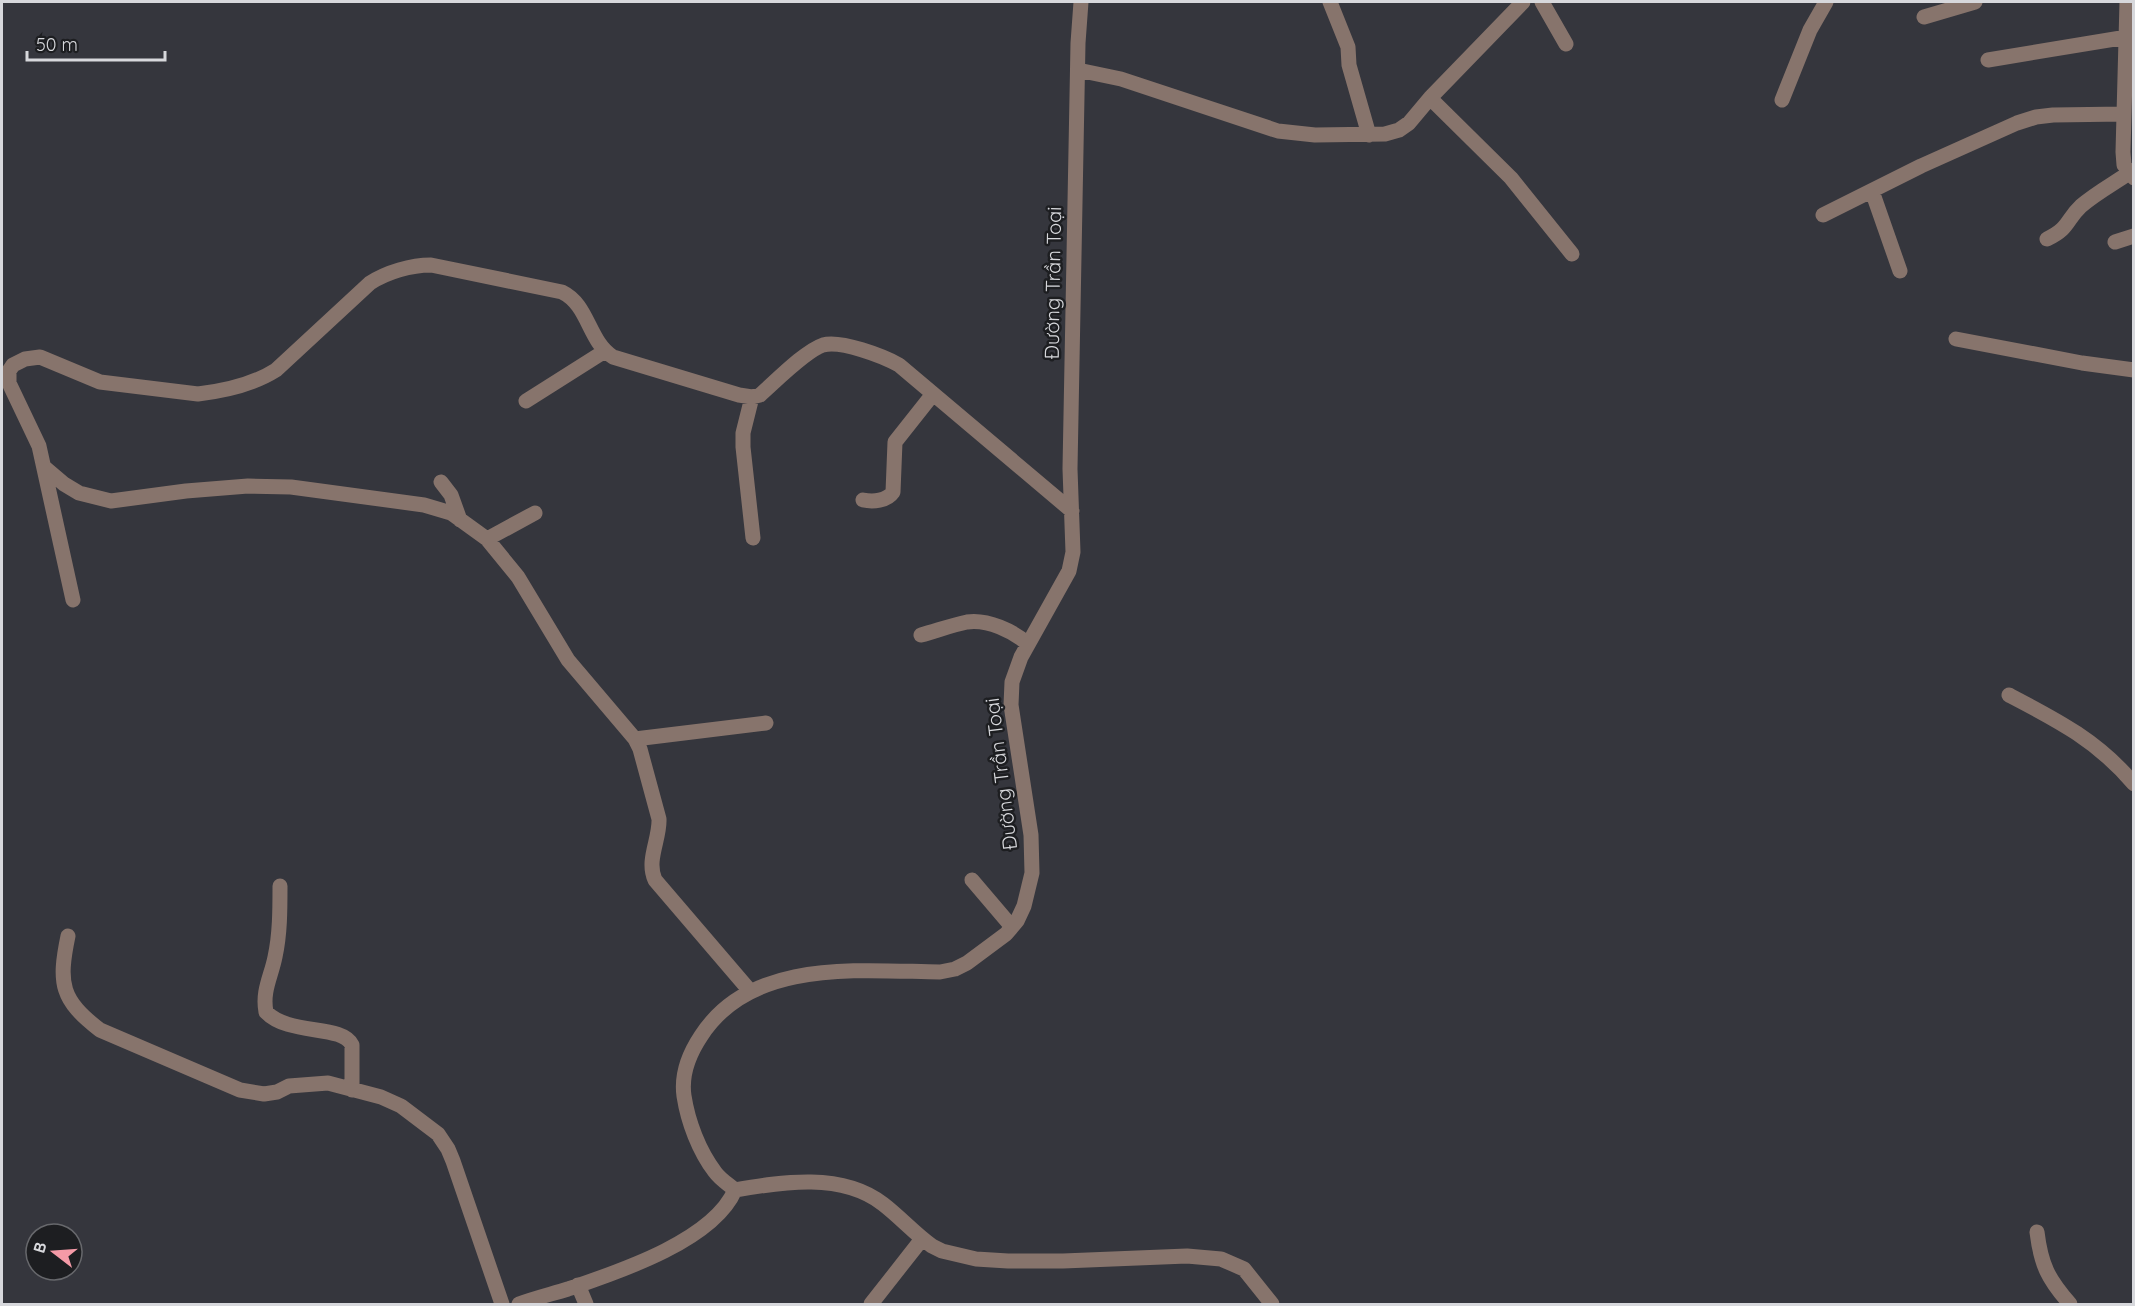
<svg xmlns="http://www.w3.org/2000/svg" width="2135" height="1306" viewBox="0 0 2135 1306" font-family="Quicksand,sans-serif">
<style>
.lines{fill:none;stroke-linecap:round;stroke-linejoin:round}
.minor{stroke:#87746c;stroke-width:15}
.labels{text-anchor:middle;stroke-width:5;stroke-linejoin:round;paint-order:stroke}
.street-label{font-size:20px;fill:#d7d8dc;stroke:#1d1e21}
</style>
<rect width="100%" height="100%" fill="#35363d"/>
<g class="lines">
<path class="minor" d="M1330,2L1348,47L1349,65L1369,135
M1542,2L1566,44
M2127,2L2123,152L2124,165L2134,178
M1924,17L1975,2
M1988,60L2127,37
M1078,70L1121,79L1278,131L1315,135L1385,134L1399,130L1409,123L1430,98L1523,2
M1430,98L1511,178L1572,254
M1782,100L1810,30L1826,2
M1872,191L1900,271
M1823,215L1921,166L2017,123L2036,117L2053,115L2124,114
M2047,239C2070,228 2066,220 2081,206C2096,193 2113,184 2129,173
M2115,242L2134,236
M1956,339L2082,363L2134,370
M752,397L743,433V447L753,538
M526,401L605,351
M44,467L64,484L79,493L111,501L186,491L248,486L291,487L424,505L451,513L487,539L518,577L568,660L635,739L640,749L659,819C660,839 646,860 655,880L750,991
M441,482L451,495L460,520
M863,500C873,502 887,501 893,492L895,442L933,394
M487,539L535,513
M73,600L39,446L9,383V371L13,365L25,359L40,357L100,382L198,394C224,391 254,384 276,370L370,283C387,272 411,265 431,265L562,292C589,305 588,341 613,357L739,395L752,397L760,395C775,382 805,351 823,345C841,340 883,356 899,365L1072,511
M921,635C936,631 952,625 967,622C988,619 1013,631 1028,644
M2009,695C2057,720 2098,741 2134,784
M635,739L766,723
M972,880L1012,927
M280,886C280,910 280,934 275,957C271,977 262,991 266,1012C289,1036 342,1024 352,1045V1090
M68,936C58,984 61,1000 100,1030L240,1090L264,1094L277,1092L289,1086L328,1083L381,1097L401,1106L438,1134L448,1149L453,1161L502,1304
M735,1190C782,1182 842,1172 883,1204C900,1217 915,1234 932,1246L942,1251L976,1259L1008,1261H1063L1187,1256L1221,1259L1244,1269L1272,1304
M2037,1232C2041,1265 2048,1279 2070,1304
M578,1285L586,1304
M519,1304C535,1298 552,1294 568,1289C618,1272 713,1241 735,1190C728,1184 720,1179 715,1172C699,1151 688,1122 684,1096C681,1075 689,1054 701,1036C751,958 860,971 940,972L955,969L967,963L1006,934L1017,921L1024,906L1032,873L1031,835L1011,705L1012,682L1021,657L1069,571L1073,552L1070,469L1078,43L1081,2
M871,1304L922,1239"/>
</g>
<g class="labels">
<g class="street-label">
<text transform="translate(1053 283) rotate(-89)" y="7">Đường Trần Toại</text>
<text transform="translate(1001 774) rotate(-97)" y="7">Đường Trần Toại</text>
</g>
</g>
<rect width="2135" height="1306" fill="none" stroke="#d7d8dc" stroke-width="6"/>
<g transform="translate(54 1252) rotate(287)"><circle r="28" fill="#1d1e21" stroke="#67686c" stroke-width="1.5"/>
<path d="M0-4.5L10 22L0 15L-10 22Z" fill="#f49aa7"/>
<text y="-9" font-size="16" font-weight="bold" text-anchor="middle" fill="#d7d8dc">B</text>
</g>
<path d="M27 51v9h138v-9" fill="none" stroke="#d7d8dc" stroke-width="3"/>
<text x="36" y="51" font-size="18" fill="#d7d8dc" stroke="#1d1e21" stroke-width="4.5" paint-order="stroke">50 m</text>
</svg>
